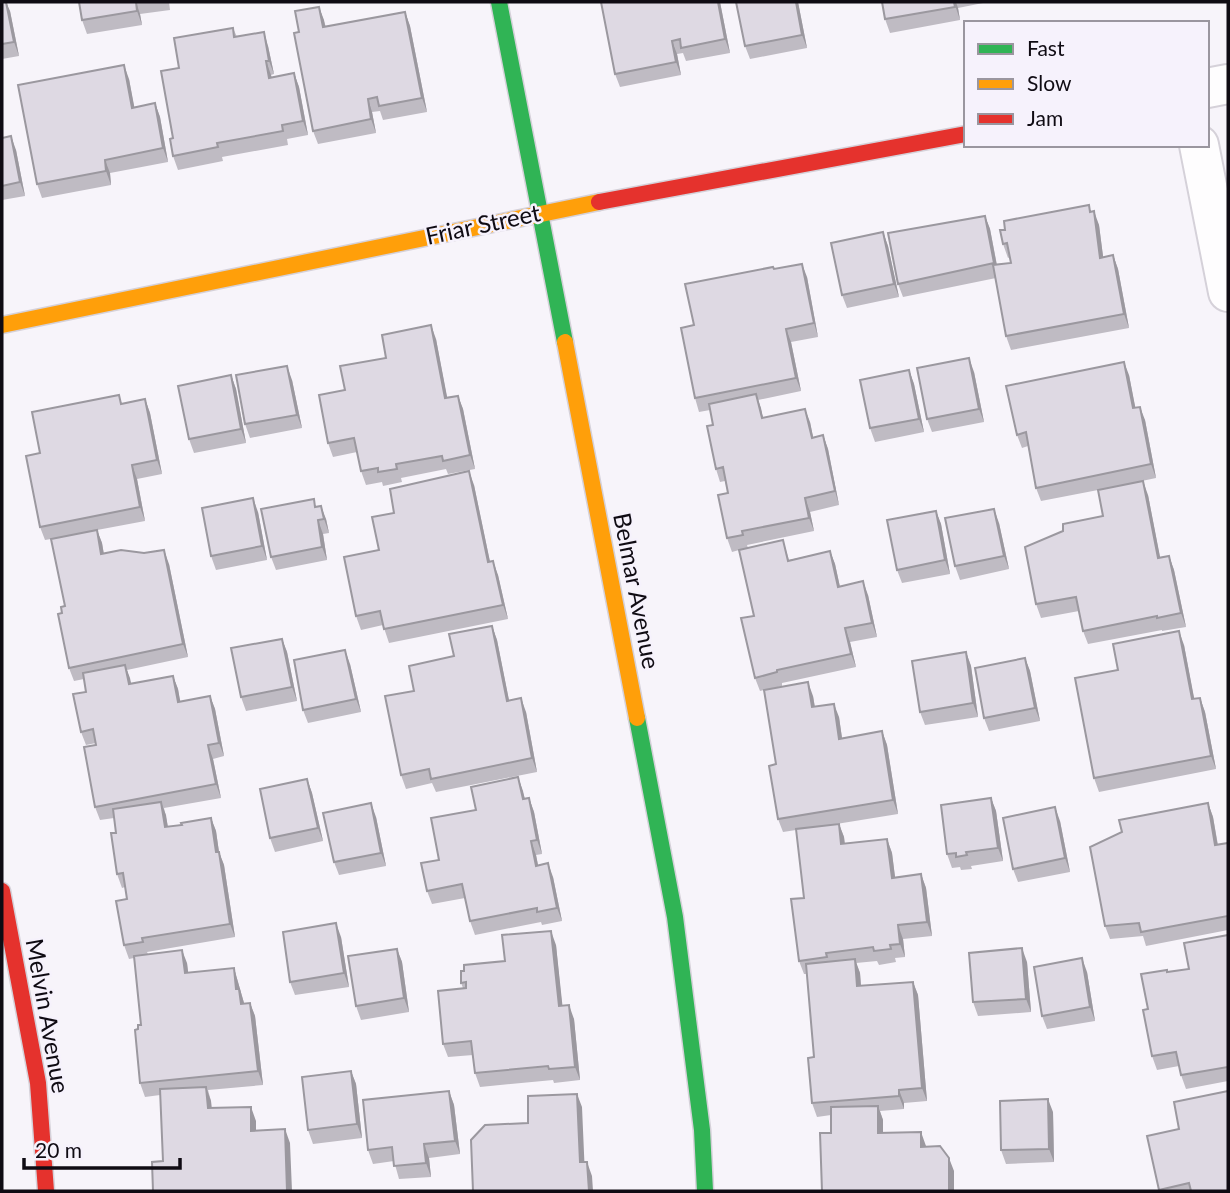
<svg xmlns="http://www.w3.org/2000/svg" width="1230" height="1193" viewBox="0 0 1230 1193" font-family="Lato,sans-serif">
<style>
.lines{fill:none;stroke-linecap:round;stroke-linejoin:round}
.street-casing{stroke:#d5d1d9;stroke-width:42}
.fast-casing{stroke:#d5d1d9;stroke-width:19}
.slow-casing{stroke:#d5d1d9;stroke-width:19}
.jam-casing{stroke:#d5d1d9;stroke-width:19}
.street{stroke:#fefdfe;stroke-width:38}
.fast{stroke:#30b455;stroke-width:16}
.slow{stroke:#ff9f0a;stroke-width:16}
.jam{stroke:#e5322d;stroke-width:16}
.wall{fill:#bfbbc3}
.shaded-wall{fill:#9b989f}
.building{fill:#ded9e3;stroke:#9b989f;stroke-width:2}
.labels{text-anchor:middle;stroke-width:5;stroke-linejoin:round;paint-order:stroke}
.street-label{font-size:24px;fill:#0f0b13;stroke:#f6f2fc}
</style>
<rect width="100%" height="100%" fill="#f7f4fa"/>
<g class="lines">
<g class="street-casing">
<path id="street" d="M1207,88L1228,84
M1199,145L1228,292"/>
</g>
<g class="fast-casing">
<path id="fast" d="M499,2L565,342
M637,718L675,917L702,1130L705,1191"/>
</g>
<g class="slow-casing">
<path id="slow" d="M2,325L599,202
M565,342L637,718"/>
</g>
<g class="jam-casing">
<path id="jam" d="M599,202L966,134
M2,891L38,1083L46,1191"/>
</g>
<use href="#street" class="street"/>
<use href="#fast" class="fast"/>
<use href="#slow" class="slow"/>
<use href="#jam" class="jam"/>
</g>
<path class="wall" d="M2,2L10,11L19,56L2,59Z
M79,2H169L170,10L140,14L142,25L87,34L82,20Z
M601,2H720L730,53L686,61L683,53L677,54L681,75L620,87L615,74Z
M798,2L807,48L750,59L745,46Z
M882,2H988L958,8L960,20L890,33L885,19Z
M319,7L326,27L405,12L410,26L427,112L383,120L380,111L372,112L376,133L318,144L313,131L299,32Z
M233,28L237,37L268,46L274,74L271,75L272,78L294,73L299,87L308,135L287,139L288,145L222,157L223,161L178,170L173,156V138L179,68Z
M129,79L134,107L155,103L160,117L168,162L110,173L111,185L42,198L37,184Z
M2,138L16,150L25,196L2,200Z
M1092,212L1099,225L1103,257L1113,255L1118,269L1129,328L1011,350L1006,336L996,278L903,297L898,284L985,216L990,229L997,265L1011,263L1010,257L1008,258L1003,244Z
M883,232L888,246L899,297L847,308L842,295Z
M774,269L807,277L818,337L791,342L801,391L758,400L763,418L810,422L813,437L823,435L828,449L839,505L810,512L814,531L747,545L748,548L783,540L789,560L830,551L835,564L840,587L868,595L877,637L850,642L856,667L782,683V686L769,689L813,696L815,707L839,717L842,738L882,731L887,745L898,814L824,826L839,824L844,837L845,844L887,839L892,853L895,878L921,874L926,888L932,936L903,939L905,957L895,958L896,962L879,965L877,961L856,963L860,973L861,986L913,982L918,995L927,1101L904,1103V1109L880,1111L883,1120V1133L926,1147L954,1171L831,1133V1115L817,1117L812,1103L814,1057L807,974H804L799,961L804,898L796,830L783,832L778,819L776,764L764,690L760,691L755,678L754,616L739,550L732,552L727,538L728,493L725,481L720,482L716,469L713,425L710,410L699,412L695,398L694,325Z
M436,339L447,398L458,396L463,409L475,469L448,474L446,469L401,478L402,482L383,486L382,482L366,485L361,471L357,452L333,457L328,443L345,390L386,358Z
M909,370L914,384L924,432L875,442L870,428Z
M974,372L984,422L932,432L927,419Z
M231,375L236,389L246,443L194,453L189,439Z
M1129,375L1135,407L1145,420L1156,478L1099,490L1148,495L1160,558L1169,556L1174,570L1186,627L1162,631V630L1088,644L1083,631L1079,611L1041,618L1036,604L1103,516L1098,490L1041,501L1036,488L1028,446L1022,448L1017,435Z
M292,380L302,428L250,438L245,424Z
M145,399L150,413L162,474L137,479L145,521L97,530L102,543L104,554L169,564L188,657L127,670L131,684L173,676L178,689L180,702L210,696L215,709L224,756L213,759L221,798L164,808L168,827L182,825L211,818L216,831L219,852L224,865L235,937L147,952L148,954L187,963L188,973L234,968L244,1003H250L255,1016L263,1085L208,1090L211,1101L212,1108L256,1121V1131L290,1143L163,1161L160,1095L145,1097L140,1083L138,1029L141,1025L134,958L129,959L124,945L127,899L125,887L122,888L117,874L116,833L114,818L100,820L95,807L96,745V743L86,745L81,732L86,692L84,679L74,681L69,668L62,613L65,606L51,539L45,540L40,527V453L122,404Z
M474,485L490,562L498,575L508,619L389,643L383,625L361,630L356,616L379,550L394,513Z
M317,506L326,519L329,533L323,534L327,560L276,570L271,557Z
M936,511L941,524L950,574L902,583L897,570Z
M258,512L267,560L216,570L211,556Z
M999,523L1009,569L960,580L955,566Z
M492,626L497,640L509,701L526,712L537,772L436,792L432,783L406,789L401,775L414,691Z
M282,639L287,652L297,701L246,711L241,697Z
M1184,645L1194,699L1200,698L1205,712L1216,769L1099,792L1094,778L1118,670Z
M966,652L971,666L978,717L925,725L920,712Z
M1025,658L1030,671L1040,721L989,731L984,718Z
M350,664L361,712L308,723L303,710Z
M518,777L525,799L529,798L534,812L542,854L536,855L538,865L553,877L562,921L542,925L541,922L475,935L470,921L465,898L432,904L427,891L439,860Z
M307,779L312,793L323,841L275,852L270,838Z
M991,798L996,811L1003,861L971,866L972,869L961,870L960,867L952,868L947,854Z
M1208,803L1213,817L1218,845L1228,843V930L1146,946L1143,936L1110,939L1105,926Z
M376,817L386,866L339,875L334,862Z
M1060,821L1070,872L1018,882L1013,869Z
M1228,935V1081L1186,1089L1181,1075L1179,1066L1157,1070L1152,1056L1148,1009L1189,969Z
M341,937L349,987L295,995L290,982Z
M556,945L562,1006L574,1019L580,1080L554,1083L553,1080L480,1087L475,1073L473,1055L448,1057L443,1044L463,988L461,983L505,961Z
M397,949L402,962L409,1012L361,1020L356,1006Z
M1027,962L1031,1012L978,1016L973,1002Z
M1087,972L1095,1021L1047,1029L1042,1016Z
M351,1071L356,1084L362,1138L313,1144L308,1130Z
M449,1091L454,1105L460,1154L429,1158L431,1177L399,1179L394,1161L373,1164L368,1150Z
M1053,1112L1054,1162L1006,1164L1001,1150Z
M1147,1136L1228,1191H1159Z"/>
<path class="shaded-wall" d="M6,2L10,11L19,56L14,42Z
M136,2L140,14L142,25L137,11Z
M718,2H720L730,53L725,39Z
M796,2H798L807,48L802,35Z
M954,2H956L958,8L960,20Z
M319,7L324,20L328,41L323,27Z
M405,12L410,26L427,112L422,98Z
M264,32L268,46L274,74L269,61Z
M672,41L677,54L681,75L676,62Z
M266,61L271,75L274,92L269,78Z
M124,65L129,79L137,121L132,108Z
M294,73L299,87L308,135L303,121Z
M368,99L372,112L376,133L371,119Z
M155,103L160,117L168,162L163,148Z
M11,136L16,150L25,196L20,182Z
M105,160L110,173L111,185L106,171Z
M1094,211L1099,225L1105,271L1100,258Z
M985,216L990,229L999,277L994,263Z
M883,232L888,246L899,297L894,284Z
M1113,255L1118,269L1129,328L1124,314Z
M802,264L807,277L818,337L814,323Z
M431,325L436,339L450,412L445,398Z
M786,329L791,342L801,391L796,378Z
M969,358L974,372L984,422L979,409Z
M1124,362L1129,375L1138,421L1133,408Z
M287,366L292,380L302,428L297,415Z
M909,370L914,384L924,432L919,419Z
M231,375L236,389L246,443L241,429Z
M756,394L761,408L766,432L762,418Z
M458,396L463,409L475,469L470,455Z
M145,399L150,413L162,474L157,460Z
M1140,407L1145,420L1156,478L1151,464Z
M805,409L810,422L816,451L812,438Z
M823,435L828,449L839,505L835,491Z
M132,465L137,479L145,521L140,507Z
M469,471L474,485L493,576L488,562Z
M1143,481L1148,495L1163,572L1158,558Z
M253,498L258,512L267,560L262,546Z
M805,498L810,512L814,531L809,518Z
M321,506L326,519L329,533L324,519Z
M994,509L999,523L1009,569L1004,556Z
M936,511L941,524L950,574L945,560Z
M318,520L323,534L327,560L322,547Z
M97,530L102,543L106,568L101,554Z
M164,550L169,564L188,657L183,644Z
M830,551L835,564L843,601L838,587Z
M1169,556L1174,570L1186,627L1181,613Z
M493,561L498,575L508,619L503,605Z
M863,581L868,595L877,637L872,623Z
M492,626L497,640L512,715L507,701Z
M845,628L850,642L856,667L851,654Z
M1179,631L1184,645L1197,713L1192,699Z
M282,639L287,652L297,701L292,687Z
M345,650L350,664L361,712L356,699Z
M966,652L971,666L978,717L973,703Z
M1025,658L1030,671L1040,721L1035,708Z
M125,665L130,678L134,698L129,684Z
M173,676L178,689L183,716L178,702Z
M808,682L813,696L817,721L812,707Z
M210,696L215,709L224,756L219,743Z
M521,698L526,712L537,772L532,758Z
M1200,698L1205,712L1216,769L1211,756Z
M834,704L839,717L844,752L839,739Z
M882,731L887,745L898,814L893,800Z
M208,745L213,759L221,798L216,784Z
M518,777L523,791L528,813L523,799Z
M307,779L312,793L323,841L318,828Z
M529,798L534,812L542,854L537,840Z
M991,798L996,811L1003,861L998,848Z
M161,802L166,815L170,841L165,827Z
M371,803L376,817L386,866L381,853Z
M1208,803L1213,817L1220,859L1215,845Z
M1055,807L1060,821L1070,872L1065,858Z
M211,818L216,831L221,866L216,852Z
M839,824L844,837L846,858L841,844Z
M887,839L892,853L897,892L892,878Z
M531,841L536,855L541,880L536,866Z
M219,852L224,865L235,937L230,924Z
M548,863L553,877L562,921L557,908Z
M921,874L926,888L932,936L927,922Z
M336,923L341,937L349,987L344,973Z
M898,925L903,939L905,957L900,944Z
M551,931L556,945L564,1020L559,1006Z
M1022,948L1027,962L1031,1012L1026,999Z
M397,949L402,962L409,1012L404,998Z
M182,950L187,963L190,987L185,973Z
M1082,958L1087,972L1095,1021L1090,1007Z
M855,959L860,973L862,1000L857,986Z
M234,968L244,1003L246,1017L236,989Z
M913,982L918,995L927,1101L922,1088Z
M250,1003L255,1016L263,1085L258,1071Z
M569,1005L574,1019L580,1080L575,1067Z
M351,1071L356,1084L362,1138L357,1124Z
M206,1087L211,1101L212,1122L208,1108Z
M899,1090L904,1103V1109L899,1096Z
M449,1091L454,1105L460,1154L455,1141Z
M577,1094L582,1107L585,1176L580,1162Z
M1048,1099L1053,1112L1054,1162L1049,1149Z
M878,1106L883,1120V1147L878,1133Z
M251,1107L256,1121V1144L251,1131Z
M285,1129L290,1143L292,1191H287Z
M921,1132L926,1146V1161L921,1147Z
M424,1144L429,1158L431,1177L426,1163Z
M949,1158L954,1171V1191H949Z
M587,1162L592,1176L593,1191H589Z"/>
<path class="building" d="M2,2H6L14,42L2,44Z
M79,2H136L137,11L82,20Z
M601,2H718L725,39L681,48L680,39L672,41L676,62L615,74Z
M736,2H796L802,35L745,46Z
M882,2H954L955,7L885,19Z
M319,7L323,27L405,12L422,98L379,106L377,97L368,99L371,119L313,131L294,33L299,32L295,11Z
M233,28L234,37L264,32L269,61H266L269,78L294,73L303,121L282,125L283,131L217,143L218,147L173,156L170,139L173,138L161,71L179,68L174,38Z
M124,65L132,108L155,103L163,148L105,160L106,171L37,184L18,85Z
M11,136L20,182L2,186V138Z
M1089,205L1090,212L1094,211L1100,258L1113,255L1124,314L1006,336L993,265L1011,263L1007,243L1003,244L1000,230H1005L1004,221Z
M985,216L994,263L898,284L888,233Z
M883,232L894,284L842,295L831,243Z
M802,264L814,323L786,329L796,378L695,398L681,328L694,325L685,284L773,267L774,269Z
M431,325L445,398L458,396L470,455L443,461L442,456L396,464L397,469L378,472V468L361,471L354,438L328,443L319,395L345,390L340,366L386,358L382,335Z
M969,358L979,409L927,419L917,368Z
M1124,362L1133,408L1140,407L1151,464L1036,488L1026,432L1017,435L1006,386Z
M287,366L297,415L245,424L236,375Z
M909,370L919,419L870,428L860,380Z
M231,375L241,429L189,439L178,386Z
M756,394L762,418L805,409L812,438L823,435L835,491L805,498L809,518L742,531L743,535L727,538L718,495L728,493L723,467L716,469L707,426L713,425L709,404Z
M119,395L121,404L145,399L157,460L132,465L140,507L40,527L26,456L40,453L32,412Z
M469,471L488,562L493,561L503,605L384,629L380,611L356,616L344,557L379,550L372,517L394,513L390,489Z
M1143,481L1158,558L1169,556L1181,613L1157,618V616L1083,631L1076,597L1036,604L1025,547L1063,531V524L1103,516L1098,490Z
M253,498L262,546L211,556L202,508Z
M314,499L315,507L321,506L324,519L318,520L322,547L271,557L261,509Z
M994,509L1004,556L955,566L945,518Z
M936,511L945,560L897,570L887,520Z
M97,530L101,554L121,550L144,553L164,550L183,644L69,668L58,614L62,613L61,607L65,606L51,539Z
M783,540L788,561L830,551L838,587L863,581L872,623L845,628L851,654L777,670V672L755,678L741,618L754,616L739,550Z
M492,626L507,701L521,698L532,758L431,779L429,769L401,775L385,696L414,691L409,666L454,656L449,634Z
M1179,631L1192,699L1200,698L1211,756L1094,778L1075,678L1118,670L1113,644Z
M282,639L292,687L241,697L231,648Z
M345,650L356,699L303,710L294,660Z
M966,652L973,703L920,712L912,661Z
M1025,658L1035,708L984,718L975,668Z
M125,665L129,684L173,676L178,702L210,696L219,743L208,745L216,784L95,807L84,747L96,745L93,729L81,732L73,694L86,692L83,673Z
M808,682L812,707L834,704L839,739L882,731L893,800L778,819L769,766L776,764L764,690Z
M518,777L523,799L529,798L537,840L531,841L536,866L548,863L557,908L537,912V908L470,921L462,884L427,891L421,863L439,860L431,818L476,810L471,787Z
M307,779L318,828L270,838L260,789Z
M991,798L998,848L966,852L967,855L956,857V853L947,854L941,805Z
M161,802L165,827L182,825L181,823L211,818L216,852H219L230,924L142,938L143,942L124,945L116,901L127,899L123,873L117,874L111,833H116L113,809Z
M371,803L381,853L334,862L323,813Z
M1208,803L1215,845L1228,843V916L1141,932L1139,923L1105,926L1090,847L1122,832L1119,820Z
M1055,807L1065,858L1013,869L1003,818Z
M839,824L841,844L887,839L892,878L921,874L927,922L898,925L900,944L890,945L891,949L874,951L873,947L826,953L827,957L799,961L791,899L804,898L796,829Z
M336,923L344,973L290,982L283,932Z
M551,931L559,1006L569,1005L575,1067L549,1069L548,1066L475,1073L471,1041L443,1044L438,991L466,988V982L461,983V971H464V965L505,961L502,935Z
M1228,935V1067L1181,1075L1176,1052L1152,1056L1143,1010L1148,1009L1141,974L1167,970V972L1189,969L1184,943Z
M1022,948L1026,999L973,1002L969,953Z
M397,949L404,998L356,1006L348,956Z
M182,950L185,973L234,968L236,989H239L241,1004L250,1003L258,1071L140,1083L135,1030L138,1029V1025H141L134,956Z
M1082,958L1090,1007L1042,1016L1034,967Z
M855,959L857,986L913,982L922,1088L899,1090V1096L812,1103L808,1058L814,1057L806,964Z
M351,1071L357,1124L308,1130L302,1077Z
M206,1087L208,1108L251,1107V1131L285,1129L287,1191H153L152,1162L163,1161L160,1089Z
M449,1091L455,1141L424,1144L426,1163L394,1166L392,1147L368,1150L363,1100Z
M1228,1091V1191H1191L1189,1183L1159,1190L1147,1136L1179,1129L1174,1102Z
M577,1094L580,1162H587L589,1191H473L471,1140L485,1125L528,1123V1096Z
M1048,1099L1049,1149L1001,1150L1000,1101Z
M878,1106V1133L921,1132V1147L940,1146L949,1158V1191H822L820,1133H831V1107Z"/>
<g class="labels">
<g class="street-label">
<text transform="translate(483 225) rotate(-12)" y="8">Friar Street</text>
<text transform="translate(636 591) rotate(79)" y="8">Belmar Avenue</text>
<text transform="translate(47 1016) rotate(80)" y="8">Melvin Avenue</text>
</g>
</g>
<rect width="1230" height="1193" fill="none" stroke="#0f0b13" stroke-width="7"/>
<rect x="964" y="21" width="245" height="126" fill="#f6f2fc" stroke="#9a969f" stroke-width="2"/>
<rect x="978" y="44" width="35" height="10" fill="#30b455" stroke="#9a969f" stroke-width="2"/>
<text x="1027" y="56" font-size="21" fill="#0f0b13">Fast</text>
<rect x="978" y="79" width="35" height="10" fill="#ff9f0a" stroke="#9a969f" stroke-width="2"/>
<text x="1027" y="91" font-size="21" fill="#0f0b13">Slow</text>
<rect x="978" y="114" width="35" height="10" fill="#e5322d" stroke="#9a969f" stroke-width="2"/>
<text x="1027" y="126" font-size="21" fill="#0f0b13">Jam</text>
<path d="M24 1158v10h156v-10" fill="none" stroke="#0f0b13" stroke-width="3.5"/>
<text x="35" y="1158" font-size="21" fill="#0f0b13" stroke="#f6f2fc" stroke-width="5" paint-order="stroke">20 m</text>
</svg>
